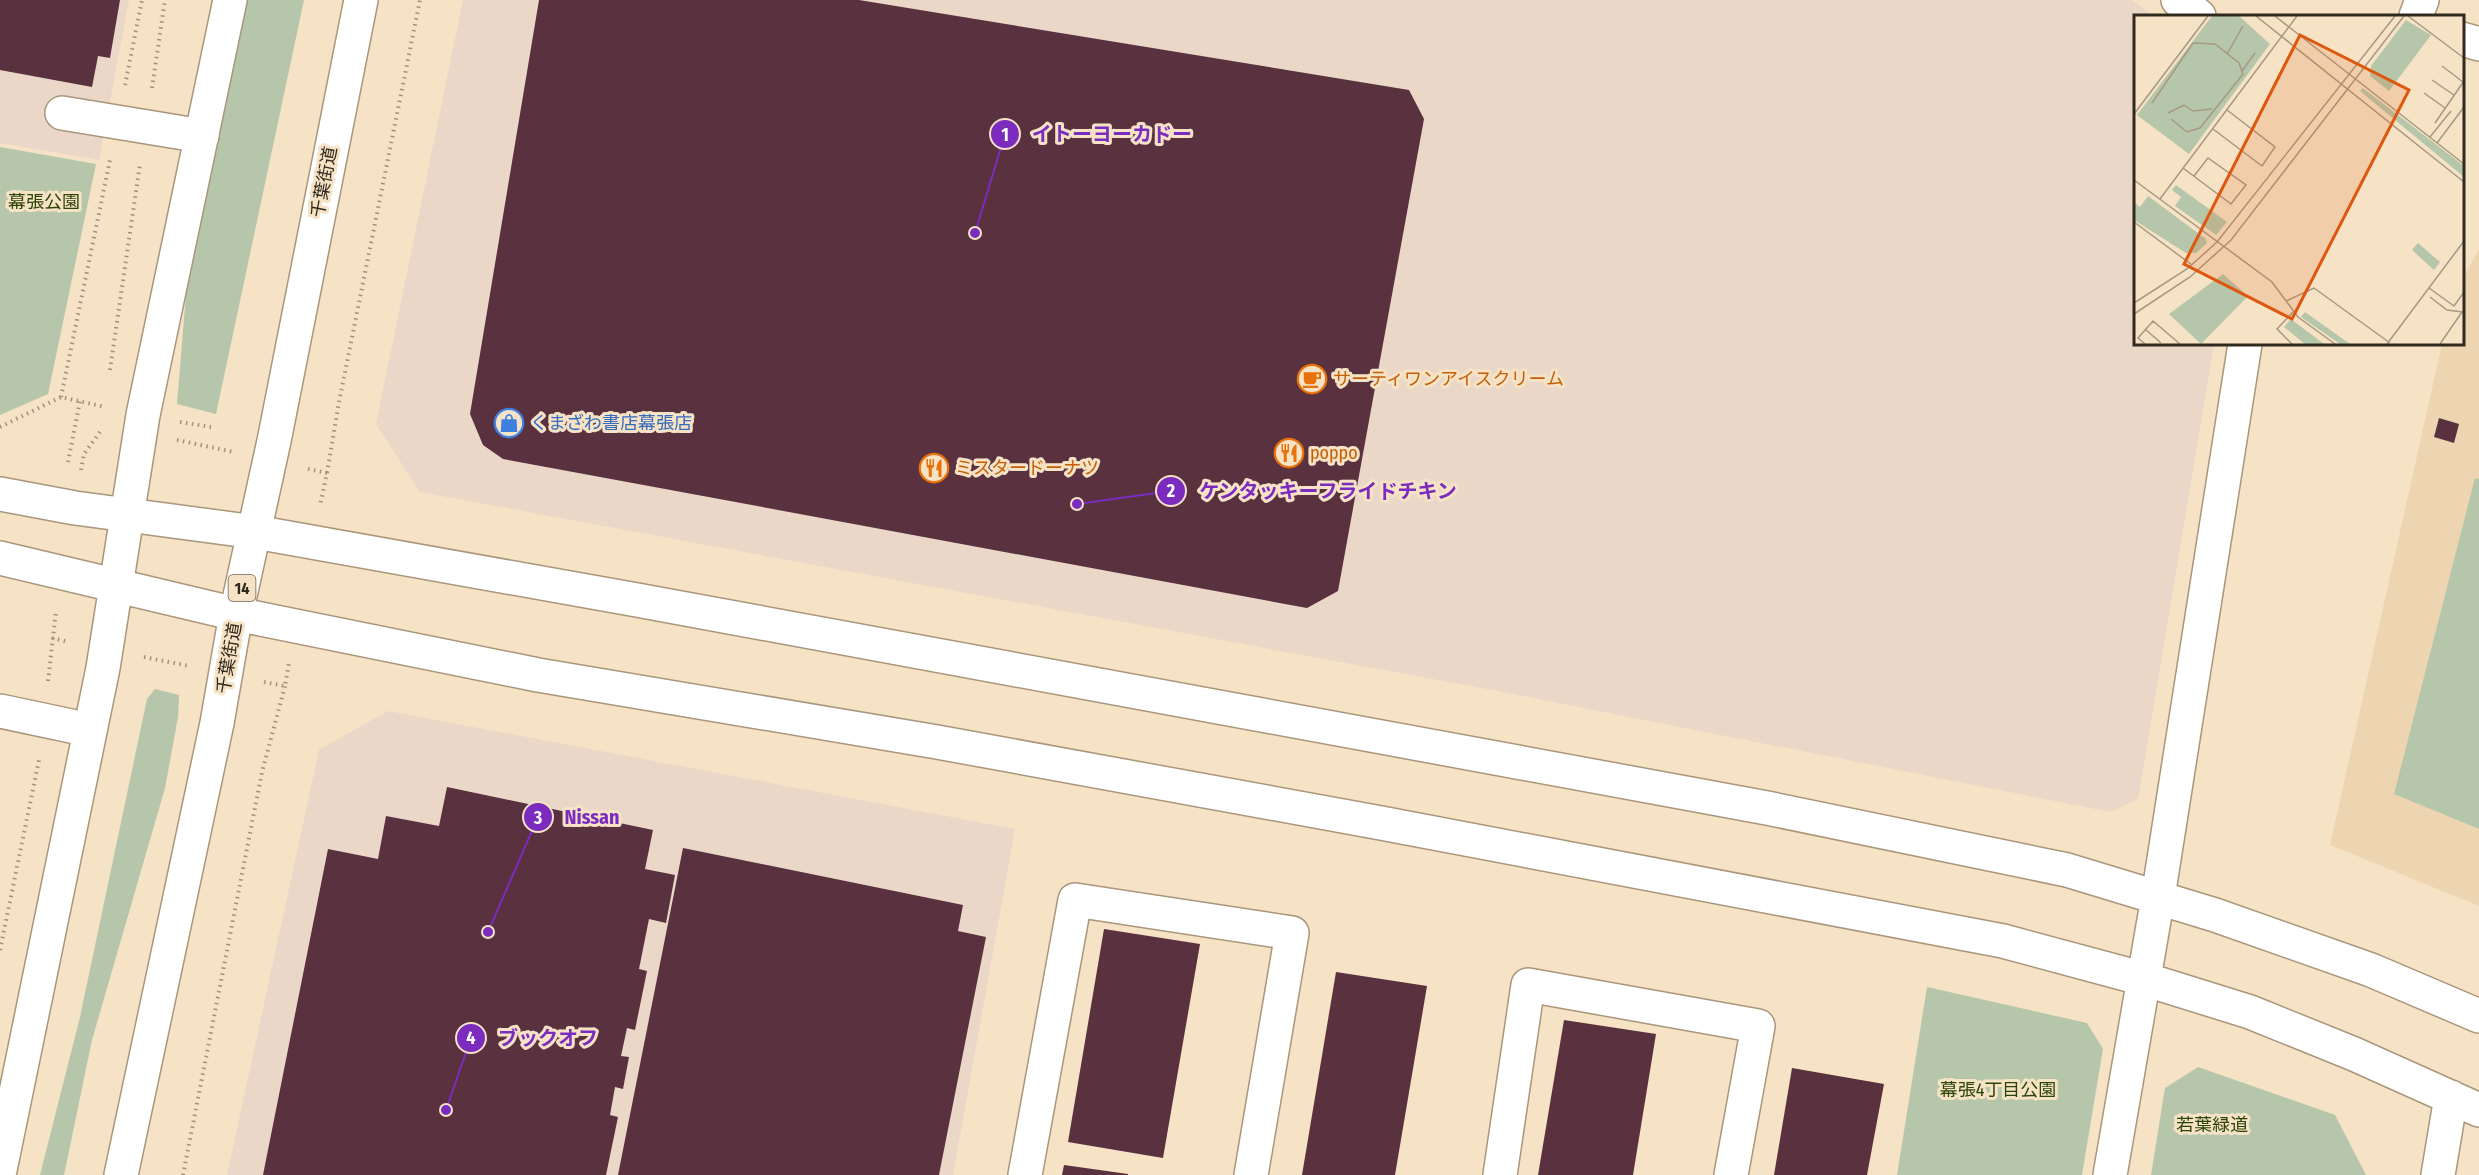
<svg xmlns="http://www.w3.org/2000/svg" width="2479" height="1175" viewBox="0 0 2479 1175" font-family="'Fira Sans Condensed','Noto Sans JP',sans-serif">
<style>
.commercial{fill:#ead7c7}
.built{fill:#eed5b2}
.green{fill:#b6c6aa}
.building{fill:#59313f}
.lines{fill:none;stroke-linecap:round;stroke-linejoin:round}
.minor-casing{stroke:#a9967b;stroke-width:36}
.highway-casing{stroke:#a9967b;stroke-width:36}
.path{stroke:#a0927d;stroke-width:4;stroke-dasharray:1.5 4.5;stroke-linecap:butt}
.minor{stroke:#fff;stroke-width:33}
.highway{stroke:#fff;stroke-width:33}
.labels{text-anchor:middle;stroke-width:6;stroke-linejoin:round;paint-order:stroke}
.shield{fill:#f6e2c5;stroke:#6b6050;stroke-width:1.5}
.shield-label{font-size:16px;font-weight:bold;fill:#30291e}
.street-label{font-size:18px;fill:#30291e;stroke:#f6e2c5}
.park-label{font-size:18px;fill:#2b4509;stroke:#f6e2c5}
.food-label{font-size:18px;fill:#c56008;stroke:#f6e2c5;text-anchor:start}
.shop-label{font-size:18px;fill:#366cbe;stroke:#f6e2c5;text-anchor:start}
.inset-road{fill:none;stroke:#a79882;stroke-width:1.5}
.view{fill:#df570d;fill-opacity:0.15;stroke:#df570d;stroke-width:3}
.inset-edge{fill:none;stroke:#30291e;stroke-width:3}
.leader{fill:none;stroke:#7b2cbf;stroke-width:2}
.callout-dot{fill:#7b2cbf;stroke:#f6e2c5;stroke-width:2}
.mark-label{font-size:18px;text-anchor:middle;font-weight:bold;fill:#fff}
.callout-label{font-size:20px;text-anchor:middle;font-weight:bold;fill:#7b2cbf;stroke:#f6e2c5;stroke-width:6;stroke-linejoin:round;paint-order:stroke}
</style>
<rect width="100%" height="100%" fill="#f6e2c5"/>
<path class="commercial" d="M0,0H129L99,160L0,143Z
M463,0H2132L2154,16H2136V344H2214L2138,799L2111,812L1498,691L420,492L376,424Z
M388,711L1015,829L953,1175H227L319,750Z"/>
<path class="built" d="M2479,249V906L2330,845L2442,344H2462L2463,278Z"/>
<path class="green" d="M229,0H304L216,414L177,404L187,282Z
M0,147L96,164L48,394L0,415Z
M2475,478L2479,479V829L2394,794Z
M155,689L179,695L178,717L165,788L92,1040L64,1175H40L80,1017L147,699Z
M1927,987L2087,1023L2103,1049L2082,1175H1897Z
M2198,1067L2335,1115L2366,1175H2151L2165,1088Z"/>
<path class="building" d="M0,0H120L110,58L98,56L92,87L0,70Z
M539,0H859L1409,90L1424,119L1338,591L1307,608L503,459L483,445L470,414Z
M2439,418L2459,424L2454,443L2434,437Z
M447,787L653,830L645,869L675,875L666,923L649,919L639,969L647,971L635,1030L627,1028L621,1056L629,1057L623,1089L615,1087L610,1115L618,1117L606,1175H263L328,849L378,859L386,816L439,826Z
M683,848L963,905L958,931L986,937L939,1175H618Z
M1104,929L1200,944L1163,1158L1068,1142Z
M1336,972L1427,986L1395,1175H1302Z
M1564,1020L1656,1034L1633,1175H1538Z
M1792,1068L1884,1084L1867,1175H1774Z
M1064,1165L1128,1174V1175H1062Z"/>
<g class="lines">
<g class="minor-casing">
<path id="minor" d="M2178,0L2199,16
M2416,16L2422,0
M2462,39L2479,44
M62,113L202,136
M0,494L75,508L255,532L637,600L1767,808L2067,870L2215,915L2371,970L2479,1016
M0,558L236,614L538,675L937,742L1381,823L2003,941L2144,979L2250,1012L2354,1054L2479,1110
M0,711L90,730
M1025,1175L1075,900L1292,933L1251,1175
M1500,1175L1528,985L1758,1026L1731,1175
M2110,1175L2158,897L2245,344
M2438,1175L2451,1097"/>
</g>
<g class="highway-casing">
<path id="highway" d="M0,1170L103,668L143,415L230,0
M121,1175L217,723L236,614L274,441L361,0"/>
</g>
<path class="path" d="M125,85L142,0
M152,88L165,0
M110,370L140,164
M61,397L110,160
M180,422L211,427
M0,427L61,397L105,407
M177,440L234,452
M68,462L80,401
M308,469L327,473L320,506
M81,470L84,454L100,432
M327,473L339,402L420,0
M52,638L69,642
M144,657L189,666
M48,681L56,611
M264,682L285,686L289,663
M0,950L39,760
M183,1175L262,772L285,686"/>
<use href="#minor" class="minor"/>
<use href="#highway" class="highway"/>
</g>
<defs>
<g id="cafe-ring" transform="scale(1.5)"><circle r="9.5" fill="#f6e2c5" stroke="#e8710a" stroke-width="1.5"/><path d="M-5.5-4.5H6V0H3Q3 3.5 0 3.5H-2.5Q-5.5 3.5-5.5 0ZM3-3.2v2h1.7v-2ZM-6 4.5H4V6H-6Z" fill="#e8710a"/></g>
<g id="shop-ring" transform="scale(1.5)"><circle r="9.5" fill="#f6e2c5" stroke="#3f7fe0" stroke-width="1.5"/><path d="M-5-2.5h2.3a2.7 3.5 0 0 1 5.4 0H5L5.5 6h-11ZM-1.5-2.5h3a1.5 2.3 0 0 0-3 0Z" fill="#3f7fe0"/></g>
<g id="restaurant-ring" transform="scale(1.5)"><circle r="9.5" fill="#f6e2c5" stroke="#e8710a" stroke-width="1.5"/><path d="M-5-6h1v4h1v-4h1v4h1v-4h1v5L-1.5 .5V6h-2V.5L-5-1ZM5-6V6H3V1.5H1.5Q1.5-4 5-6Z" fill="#e8710a"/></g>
</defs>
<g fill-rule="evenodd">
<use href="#cafe-ring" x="1312" y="379"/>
<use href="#shop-ring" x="509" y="423"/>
<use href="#restaurant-ring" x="1289" y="453"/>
<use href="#restaurant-ring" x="934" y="468"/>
</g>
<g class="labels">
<rect class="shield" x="228.5" y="575" width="27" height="26" rx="4.5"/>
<g class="shield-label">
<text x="242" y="594">14</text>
</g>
<g class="street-label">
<text transform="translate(324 182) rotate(-79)" y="6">千葉街道</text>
<text transform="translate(229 658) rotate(-80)" y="6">千葉街道</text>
</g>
<g class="park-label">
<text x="44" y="208">幕張公園</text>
<text x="1998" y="1096">幕張4丁目公園</text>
<text x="2212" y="1131">若葉緑道</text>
</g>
<g class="food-label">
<text x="1333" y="385">サーティワンアイスクリーム</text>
<text x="1310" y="459">poppo</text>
<text x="955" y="474">ミスタードーナツ</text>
</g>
<g class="shop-label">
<text x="530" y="429">くまざわ書店幕張店</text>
</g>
</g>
<g transform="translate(2134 15)">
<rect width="330" height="330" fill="#f6e2c5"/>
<path d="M78,1H105L136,29L55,139L3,100ZM272,5L297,20L255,76L236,61L237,51ZM229,73L330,151V162L226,76ZM42,170L93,207L82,220L41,191L47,182L38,175ZM14,181L72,224L73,228L62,238H52L0,205V187L6,192ZM284,228L306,247L300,255L278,235ZM89,259L114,281L67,329L35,299ZM171,297L216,329H206L167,302ZM157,304L158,305L190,329H171L150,312Z" fill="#b6c6aa"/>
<path class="inset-road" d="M122,1L330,167M141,1L330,149M274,1L330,43M93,39L109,11M308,51L329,67M108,56L121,38M298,65L320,80M290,78L311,93M18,88L59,28L81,29L105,48L109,59L66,113L53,117L37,104M34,98L50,90L59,96L78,94M0,99L74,1M301,108L330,66M79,114L128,151L141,132L93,95M296,122L317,96M303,128L330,92M49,153L97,189L112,170L74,143L60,161M0,165L138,267L164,302L201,329M26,184L163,1M0,207L58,250M295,273L320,291L330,277M296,282L313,295L329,297M152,286L180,273L256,328M0,288L53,254L83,227L261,1M0,299L56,262L97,225L270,1M11,314L27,328M11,329L4,323L19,306L46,329M158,329L143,314L159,297M253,329L330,226M306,329L328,297"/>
<path class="view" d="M166,20L275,75L158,304L50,249Z"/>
<rect width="330" height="330" class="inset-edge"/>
</g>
<path class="leader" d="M975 233L1005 134M1077 504L1171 491M488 932L538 817M446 1110L471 1038"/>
<g class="callout-dot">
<circle cx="975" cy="233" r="6"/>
<circle cx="1077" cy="504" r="6"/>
<circle cx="488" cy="932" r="6"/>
<circle cx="446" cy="1110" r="6"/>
<circle cx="1005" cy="134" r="15"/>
<circle cx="1171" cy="491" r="15"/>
<circle cx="538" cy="817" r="15"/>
<circle cx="471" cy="1038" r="15"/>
</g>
<g class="mark-label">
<text x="1005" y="141">1</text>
<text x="1171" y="497">2</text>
<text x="538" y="824">3</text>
<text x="471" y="1044">4</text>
</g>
<g class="callout-label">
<text x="1112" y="141">イトーヨーカドー</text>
<text x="1328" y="498">ケンタッキーフライドチキン</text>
<text x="592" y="824">Nissan</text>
<text x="548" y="1045">ブックオフ</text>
</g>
</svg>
